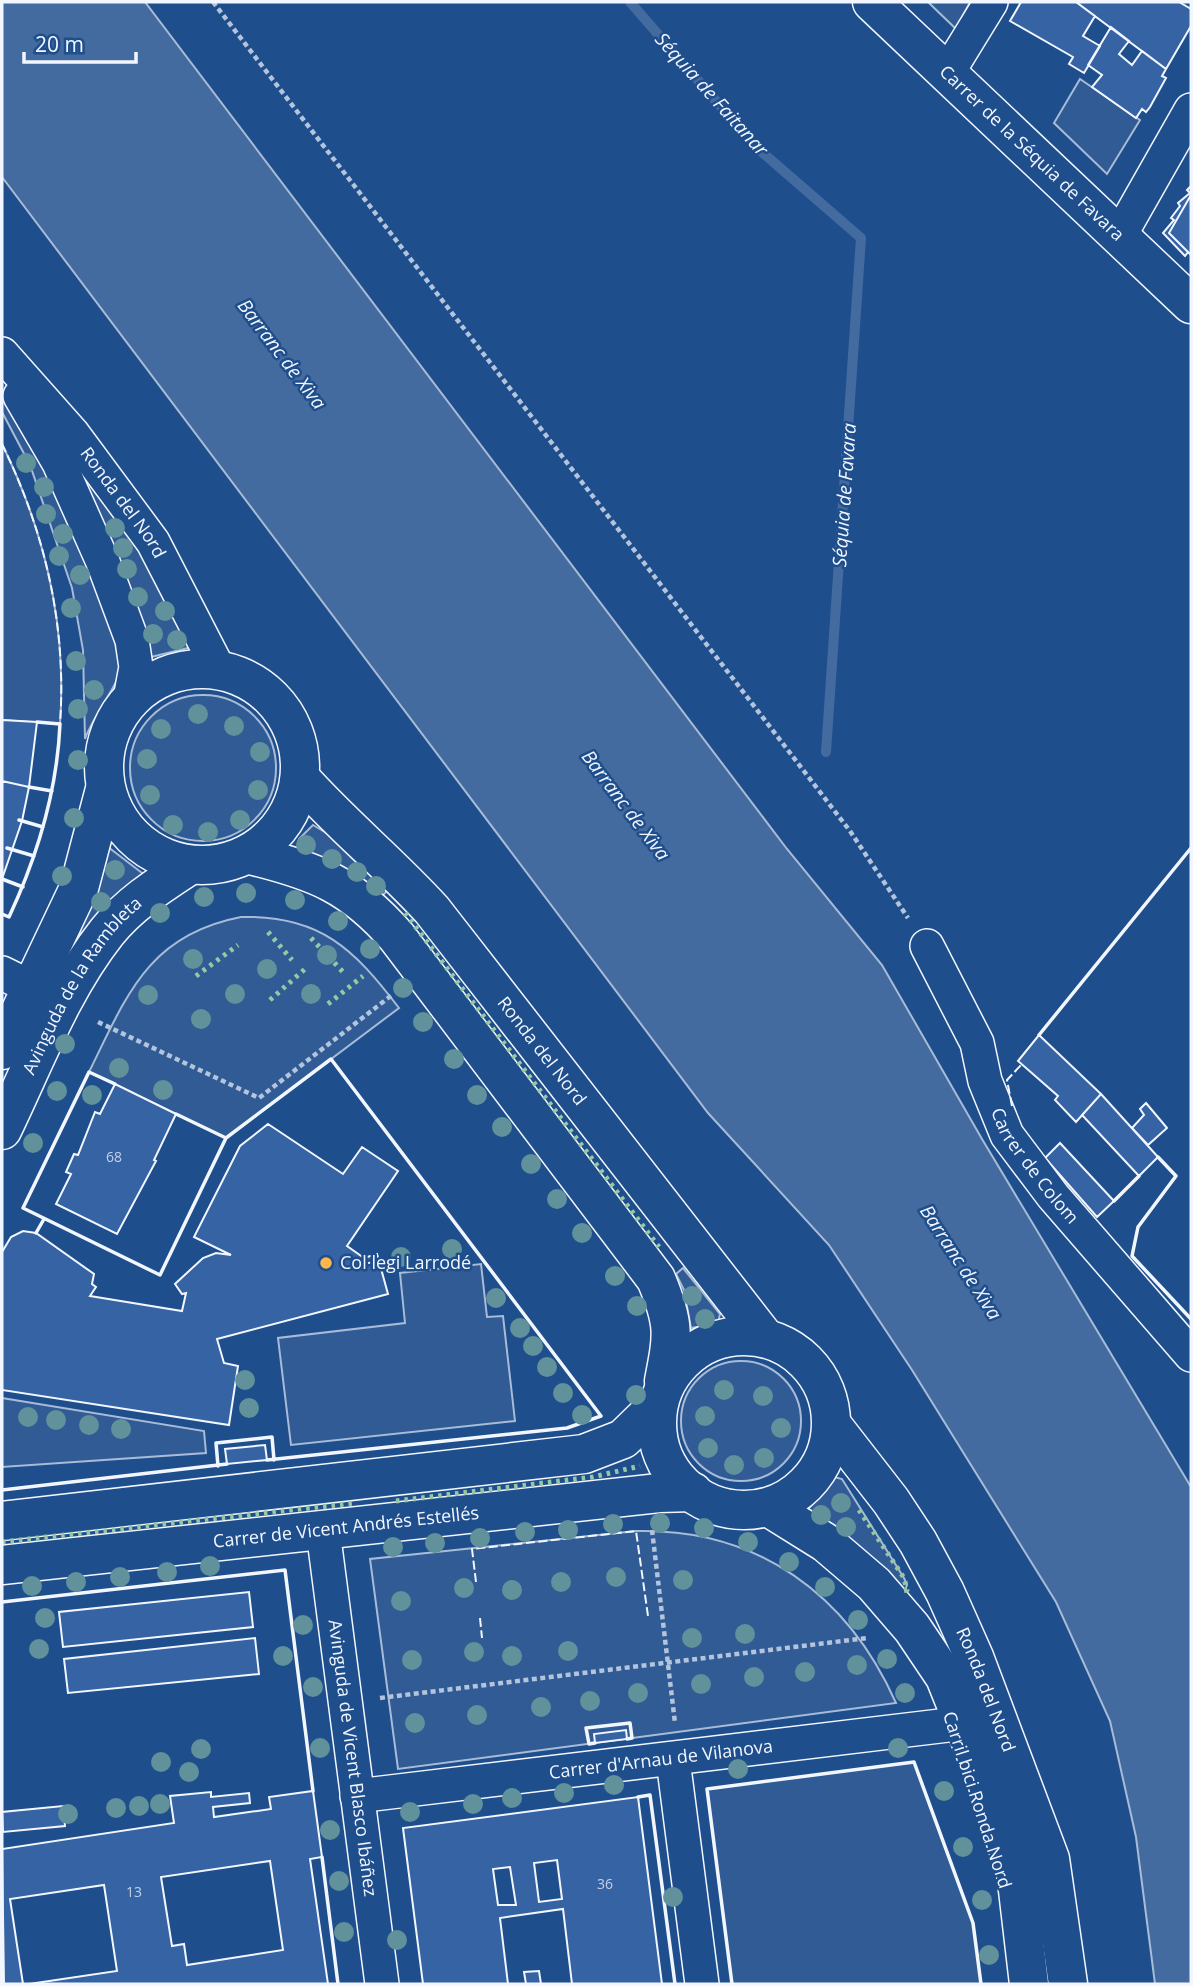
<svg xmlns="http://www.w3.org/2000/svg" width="1193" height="1986" viewBox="0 0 1193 1986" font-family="'Open Sans',sans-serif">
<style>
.green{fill:#305b95;stroke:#a8bbd7;stroke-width:2}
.water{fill:#446ba0;stroke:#a8bbd7;stroke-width:2}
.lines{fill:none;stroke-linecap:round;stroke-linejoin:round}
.stream{stroke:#446ba0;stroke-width:10}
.building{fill:#3563a3;stroke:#f2f6ff;stroke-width:2;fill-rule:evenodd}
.street-casing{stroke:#f2f6ff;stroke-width:36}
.secondary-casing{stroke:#f2f6ff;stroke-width:41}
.path{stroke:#b3c4dc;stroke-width:4.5;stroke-dasharray:5 3.5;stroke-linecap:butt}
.street{stroke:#1f4e8c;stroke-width:33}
.secondary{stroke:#1f4e8c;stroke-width:38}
.hedge{stroke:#97c8a6;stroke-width:5;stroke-dasharray:3.5 5;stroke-linecap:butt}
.fence{stroke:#f2f6ff;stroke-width:2;stroke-dasharray:9 3.5;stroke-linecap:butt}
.wall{stroke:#f2f6ff;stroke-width:3.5}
.tree{fill:#61919a}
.poi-dot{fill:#ffb74d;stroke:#1f4e8c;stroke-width:2.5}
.labels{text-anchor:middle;stroke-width:5;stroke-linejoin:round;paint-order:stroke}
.number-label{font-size:14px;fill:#c3d1e8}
.street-label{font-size:18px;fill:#f2f6ff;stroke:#1f4e8c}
.poi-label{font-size:18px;fill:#f2f6ff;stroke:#1f4e8c;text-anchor:start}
.water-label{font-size:19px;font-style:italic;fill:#f2f6ff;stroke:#1f4e8c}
</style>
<rect width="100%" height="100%" fill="#1f4e8c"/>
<path class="green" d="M928,2H970L956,29Z
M1080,79L1140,120L1107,174L1054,123Z
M2,391C32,439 55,491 79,543C95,579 120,623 122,663C122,681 92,717 85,739L83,650L72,588L30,465L2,412Z
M53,429L141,543L192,647L151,657L106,528Z
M2,444C45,532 67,626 60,724L2,720Z
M130 768a73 73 0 1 1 146 0a73 73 0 1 1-146 0Z
M313,825L328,834L389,889L382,896L297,851L299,839Z
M108,847L146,876L79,935L78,934Z
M241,917C320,915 354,949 399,1008L226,1138L89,1072C127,995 148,935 241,917Z
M481,1264L487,1317L503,1316L515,1421L291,1445L278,1338L405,1323L400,1273Z
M683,1268L720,1314L718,1323L691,1328L684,1290L676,1274Z
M681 1421a60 60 0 1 1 120 0a60 60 0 1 1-120 0Z
M2,1398L204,1431L206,1453L2,1467Z
M834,1477L842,1479L904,1578L907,1585L904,1593L806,1512Z
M636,1531C758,1528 848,1595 896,1703L398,1769L370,1559Z
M914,1762L973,1923L981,1984H732L707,1789Z"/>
<path class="water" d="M2,2H145L787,849L882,965L982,1139L1191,1487V1984H1155L1136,1837L1110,1721L1056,1602L912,1370L829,1245L708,1113L2,177Z"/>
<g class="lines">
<path class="stream" d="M630,2L756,147L861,238L826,752"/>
</g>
<path class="building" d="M1021,2H1076L1095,16L1083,36L1100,46L1084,73L1069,64L1073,57L1010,21Z
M1076,2H1179L1191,9V26L1166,69Z
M1111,27L1129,41L1119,54L1132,65L1142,51L1166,69L1162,76L1166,78L1150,107L1146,112L1142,109L1136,118L1092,87L1102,75L1088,65Z
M1191,186V195L1169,233L1188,252L1185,256L1163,233L1174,220L1171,218L1180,206L1178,203L1190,193L1187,190Z
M1191,195V255L1169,233Z
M2,720L37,722L29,787L2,781Z
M2,781L29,787L22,821L2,879Z
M1039,1035L1101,1094L1076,1122L1055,1100L1058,1096L1018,1061Z
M115,1084L176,1114L154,1160L156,1161L117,1234L56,1204L71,1174L66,1172L74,1154L78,1155L95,1112L100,1114Z
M1101,1094L1158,1157L1139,1176L1082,1115Z
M1146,1103L1167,1128L1148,1145L1132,1128L1144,1115L1140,1109Z
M268,1124L343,1174L362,1147L398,1171L347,1246L364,1258L377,1254L388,1294L217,1339L224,1363L238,1366L229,1425L2,1390V1252L11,1237L23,1231L36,1233L94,1274L92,1284L96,1287L90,1296L182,1311L186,1293L182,1294L175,1284L203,1258L216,1253L231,1255L194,1237L240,1146Z
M1060,1143L1114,1201L1097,1217L1045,1158Z
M265,1445L267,1460L227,1464L225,1449Z
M249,1592L253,1627L63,1647L59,1612Z
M255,1638L259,1674L68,1693L64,1659Z
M626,1730L627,1739L595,1743L594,1734Z
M313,1791L322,1857L310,1859L328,1984H29L117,1971L104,1885L10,1899L23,1984H4L2,1849L174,1823L170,1796L211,1792V1797L249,1793L250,1803L213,1807L214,1817L271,1809L269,1797ZM270,1861L283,1950L187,1965L184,1944L172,1946L161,1877Z
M638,1797L662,1984H566H572L563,1909L500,1918L508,1984H423L403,1828ZM557,1860L562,1899L539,1902L534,1863ZM510,1867L516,1905H498L493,1869Z
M63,1806L65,1826L3,1832L2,1812Z
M539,1971L541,1984H526L524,1972Z"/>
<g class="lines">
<g class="street-casing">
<g id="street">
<path d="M948,72L991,2"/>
<path d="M1120,235L1191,110"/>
<path id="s1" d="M2,354L73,434L153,542L219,670"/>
<path d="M20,396L59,463L103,562L132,640L136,667L130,699"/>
<path id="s2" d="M927,946L977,1043L985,1081L1007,1135L1053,1196L1191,1355"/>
<path d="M2,973L55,999"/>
<path id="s3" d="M323,1531L382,1984"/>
<path d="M673,1760L702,1984"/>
<path id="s4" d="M357,1796L965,1723"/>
</g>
</g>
<g class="secondary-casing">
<g id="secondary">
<path id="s5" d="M872,2L1191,304"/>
<circle cx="202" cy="767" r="98"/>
<path id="s6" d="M301,779C342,825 390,864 432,910L765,1338"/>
<path d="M250,855C316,871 352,885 397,937L656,1279C675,1324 673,1335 664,1381"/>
<path d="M2,1050L79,888L105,789"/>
<path id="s7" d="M2,1130C34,1064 61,990 107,932C129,904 161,884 190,865"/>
<circle cx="744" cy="1423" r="87"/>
<path id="s8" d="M832,1425L891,1501L918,1542L945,1592L974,1657L1050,1859L1068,1984"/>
<path d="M770,1508L826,1543L874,1584L912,1628L945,1677L986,1779L1016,1873L1029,1984"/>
<path d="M2,1521L584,1454L623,1439L658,1405"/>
<path id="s9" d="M2,1565L659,1493L693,1492"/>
</g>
</g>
<path class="path" d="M213,2L850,831L908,918
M98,1022L259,1098L392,995
M652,1530L675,1723
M380,1698L867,1638"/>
<use href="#street" class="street"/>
<use href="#secondary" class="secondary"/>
<path class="hedge" d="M405,913L659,1247
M268,932L292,960
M311,938L344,973
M196,976L238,945
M270,1000L305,969
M328,1004L363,976
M396,1501L593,1477L640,1466
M859,1510L904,1578L907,1590L901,1591
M2,1542L355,1503"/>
<path class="fence" d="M2,444C45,532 67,626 60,724
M1012,1106L1007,1080L1022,1064
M476,1582L472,1549L636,1531L648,1616
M480,1618L482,1638"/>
<path class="wall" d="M29,787L52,791
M19,820L43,827
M7,848L34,856
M2,879L23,887
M2,914L9,917C37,857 57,792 60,724L37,722
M1039,1035L1191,848
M115,1084L89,1072L23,1208L160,1275L226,1138L331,1059L601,1416L567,1428L267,1460
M176,1114L226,1138
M1158,1157L1176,1176L1138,1227L1132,1256L1191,1319
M1114,1201L1139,1176
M36,1233L44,1219
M218,1466L216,1443L272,1437L274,1460
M2,1490L227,1464
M2,1602L285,1570L313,1791
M595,1743L589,1744L586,1728L630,1723L632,1738L627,1739
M638,1797L650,1795L675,1984
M322,1857L338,1984
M732,1984L707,1789L914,1762L973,1923L981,1984"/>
</g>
<g class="tree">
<circle cx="26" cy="463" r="10"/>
<circle cx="44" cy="487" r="10"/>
<circle cx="46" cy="514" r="10"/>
<circle cx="115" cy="528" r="10"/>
<circle cx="63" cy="534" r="10"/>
<circle cx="123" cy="548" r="10"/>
<circle cx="59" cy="556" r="10"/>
<circle cx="127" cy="569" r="10"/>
<circle cx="80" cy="575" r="10"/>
<circle cx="138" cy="597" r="10"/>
<circle cx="71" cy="608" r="10"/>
<circle cx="165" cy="611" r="10"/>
<circle cx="153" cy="634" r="10"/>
<circle cx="177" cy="640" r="10"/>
<circle cx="76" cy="661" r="10"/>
<circle cx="94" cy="690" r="10"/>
<circle cx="78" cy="709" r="10"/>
<circle cx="198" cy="714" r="10"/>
<circle cx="234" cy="726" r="10"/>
<circle cx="161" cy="729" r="10"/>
<circle cx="260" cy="752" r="10"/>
<circle cx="147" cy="759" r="10"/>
<circle cx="78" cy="760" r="10"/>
<circle cx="258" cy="790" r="10"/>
<circle cx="150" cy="795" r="10"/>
<circle cx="74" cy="818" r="10"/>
<circle cx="240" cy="820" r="10"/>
<circle cx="173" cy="825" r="10"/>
<circle cx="208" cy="832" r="10"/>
<circle cx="306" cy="845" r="10"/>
<circle cx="332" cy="859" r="10"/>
<circle cx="115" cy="870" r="10"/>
<circle cx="357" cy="872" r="10"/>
<circle cx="62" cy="876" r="10"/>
<circle cx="376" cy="886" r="10"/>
<circle cx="246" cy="893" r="10"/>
<circle cx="204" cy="897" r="10"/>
<circle cx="295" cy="900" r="10"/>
<circle cx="101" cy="902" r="10"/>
<circle cx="160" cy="913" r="10"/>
<circle cx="338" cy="921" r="10"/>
<circle cx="370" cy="949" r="10"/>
<circle cx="327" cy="955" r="10"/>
<circle cx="193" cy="959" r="10"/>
<circle cx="267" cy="969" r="10"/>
<circle cx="403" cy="988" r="10"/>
<circle cx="235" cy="994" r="10"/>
<circle cx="311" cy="994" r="10"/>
<circle cx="148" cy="995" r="10"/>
<circle cx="201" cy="1019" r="10"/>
<circle cx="423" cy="1022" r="10"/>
<circle cx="65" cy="1044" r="10"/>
<circle cx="454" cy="1059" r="10"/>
<circle cx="119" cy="1068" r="10"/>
<circle cx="163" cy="1090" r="10"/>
<circle cx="57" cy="1091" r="10"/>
<circle cx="92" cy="1095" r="10"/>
<circle cx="477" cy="1095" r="10"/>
<circle cx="502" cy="1127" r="10"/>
<circle cx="33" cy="1143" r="10"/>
<circle cx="531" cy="1164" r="10"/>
<circle cx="557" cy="1199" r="10"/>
<circle cx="582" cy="1233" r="10"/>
<circle cx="452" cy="1249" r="10"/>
<circle cx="401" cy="1257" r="10"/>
<circle cx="615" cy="1276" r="10"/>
<circle cx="692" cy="1296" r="10"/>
<circle cx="496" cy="1298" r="10"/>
<circle cx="637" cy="1306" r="10"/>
<circle cx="705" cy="1319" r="10"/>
<circle cx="520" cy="1328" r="10"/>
<circle cx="533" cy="1346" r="10"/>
<circle cx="547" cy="1367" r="10"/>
<circle cx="245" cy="1380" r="10"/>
<circle cx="724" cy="1390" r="10"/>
<circle cx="563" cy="1393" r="10"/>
<circle cx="636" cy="1395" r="10"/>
<circle cx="763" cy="1396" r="10"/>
<circle cx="249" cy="1408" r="10"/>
<circle cx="582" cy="1415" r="10"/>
<circle cx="705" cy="1416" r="10"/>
<circle cx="28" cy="1417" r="10"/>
<circle cx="56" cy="1420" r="10"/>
<circle cx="89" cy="1425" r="10"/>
<circle cx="781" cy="1428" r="10"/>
<circle cx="121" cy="1429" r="10"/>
<circle cx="708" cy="1448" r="10"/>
<circle cx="764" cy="1458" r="10"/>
<circle cx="734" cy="1465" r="10"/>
<circle cx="841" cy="1503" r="10"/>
<circle cx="821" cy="1515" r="10"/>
<circle cx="660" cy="1523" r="10"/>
<circle cx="613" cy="1524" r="10"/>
<circle cx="846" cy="1527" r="10"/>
<circle cx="704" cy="1528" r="10"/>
<circle cx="568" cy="1530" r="10"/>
<circle cx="525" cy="1532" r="10"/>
<circle cx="480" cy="1538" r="10"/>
<circle cx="748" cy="1542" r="10"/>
<circle cx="435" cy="1543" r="10"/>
<circle cx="393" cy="1547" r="10"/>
<circle cx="789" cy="1562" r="10"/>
<circle cx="210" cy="1566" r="10"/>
<circle cx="167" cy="1572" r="10"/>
<circle cx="120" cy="1577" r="10"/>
<circle cx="616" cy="1577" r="10"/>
<circle cx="683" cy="1580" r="10"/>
<circle cx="76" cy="1582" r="10"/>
<circle cx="561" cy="1582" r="10"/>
<circle cx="32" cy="1586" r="10"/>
<circle cx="825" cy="1587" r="10"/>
<circle cx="464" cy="1588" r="10"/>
<circle cx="512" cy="1590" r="10"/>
<circle cx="401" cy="1601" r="10"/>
<circle cx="45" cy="1618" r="10"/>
<circle cx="858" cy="1620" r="10"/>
<circle cx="303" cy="1625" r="10"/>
<circle cx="745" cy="1634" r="10"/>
<circle cx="692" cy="1638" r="10"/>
<circle cx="39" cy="1649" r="10"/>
<circle cx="568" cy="1651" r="10"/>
<circle cx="474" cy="1652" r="10"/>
<circle cx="283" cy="1656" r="10"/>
<circle cx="512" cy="1656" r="10"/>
<circle cx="887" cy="1659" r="10"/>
<circle cx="412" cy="1660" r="10"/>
<circle cx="857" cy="1665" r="10"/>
<circle cx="805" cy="1672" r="10"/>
<circle cx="754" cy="1677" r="10"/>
<circle cx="701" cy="1684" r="10"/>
<circle cx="313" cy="1687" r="10"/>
<circle cx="638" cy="1693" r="10"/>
<circle cx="905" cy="1693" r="10"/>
<circle cx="590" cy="1701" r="10"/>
<circle cx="541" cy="1707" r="10"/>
<circle cx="477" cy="1715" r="10"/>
<circle cx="415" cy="1723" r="10"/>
<circle cx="320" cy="1748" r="10"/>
<circle cx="898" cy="1748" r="10"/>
<circle cx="201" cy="1749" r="10"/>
<circle cx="161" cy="1762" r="10"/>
<circle cx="738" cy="1769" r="10"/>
<circle cx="189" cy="1772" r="10"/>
<circle cx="614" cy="1785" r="10"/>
<circle cx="944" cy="1791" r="10"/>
<circle cx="564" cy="1793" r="10"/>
<circle cx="512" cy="1798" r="10"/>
<circle cx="160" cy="1804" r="10"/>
<circle cx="473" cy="1804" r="10"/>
<circle cx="139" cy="1806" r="10"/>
<circle cx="116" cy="1808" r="10"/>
<circle cx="410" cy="1812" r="10"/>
<circle cx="68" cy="1814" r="10"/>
<circle cx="330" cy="1830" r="10"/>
<circle cx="963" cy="1847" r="10"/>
<circle cx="339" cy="1881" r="10"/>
<circle cx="673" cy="1897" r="10"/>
<circle cx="982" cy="1900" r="10"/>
<circle cx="344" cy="1932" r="10"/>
<circle cx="397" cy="1940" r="10"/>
<circle cx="989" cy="1955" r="10"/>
</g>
<circle class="poi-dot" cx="326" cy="1263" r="7"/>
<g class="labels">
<g class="number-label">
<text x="114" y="1162">68</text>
<text x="605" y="1889">36</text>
<text x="134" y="1897">13</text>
</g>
<g class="street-label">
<text dy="6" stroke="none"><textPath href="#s5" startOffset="220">Carrer de la Séquia de Favara</textPath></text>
<text dy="6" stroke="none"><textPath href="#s1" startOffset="192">Ronda del Nord</textPath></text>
<text dy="6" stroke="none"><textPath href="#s7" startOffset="166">Avinguda de la Rambleta</textPath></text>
<text dy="6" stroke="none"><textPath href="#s6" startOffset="364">Ronda del Nord</textPath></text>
<text dy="6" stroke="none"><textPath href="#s2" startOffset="247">Carrer de Colom</textPath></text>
<text dy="6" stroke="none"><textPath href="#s9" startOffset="346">Carrer de Vicent Andrés Estellés</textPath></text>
<text dy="6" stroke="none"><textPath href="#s8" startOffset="308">Ronda del Nord</textPath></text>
<text dy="6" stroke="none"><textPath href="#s3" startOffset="229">Avinguda de Vicent Blasco Ibáñez</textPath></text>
<text dy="6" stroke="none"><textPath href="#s4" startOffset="306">Carrer d'Arnau de Vilanova</textPath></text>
<text transform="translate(977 1800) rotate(72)" y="6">Carril bici Ronda Nord</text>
</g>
<g class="poi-label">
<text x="340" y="1269">Col·legi Larrodé</text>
</g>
<g class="water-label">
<text transform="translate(712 94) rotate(48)" y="7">Séquia de Faitanar</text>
<text transform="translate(282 354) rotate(53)" y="7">Barranc de Xiva</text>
<text transform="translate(844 495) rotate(-86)" y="7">Séquia de Favara</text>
<text transform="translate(626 805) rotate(53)" y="7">Barranc de Xiva</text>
<text transform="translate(961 1262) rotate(57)" y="7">Barranc de Xiva</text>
</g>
</g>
<rect width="1193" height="1986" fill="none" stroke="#f2f6ff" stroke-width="7"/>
<path d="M24 52v10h112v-10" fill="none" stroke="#f2f6ff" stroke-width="3.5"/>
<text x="35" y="52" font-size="21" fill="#f2f6ff" stroke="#1f4e8c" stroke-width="5" paint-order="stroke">20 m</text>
</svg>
